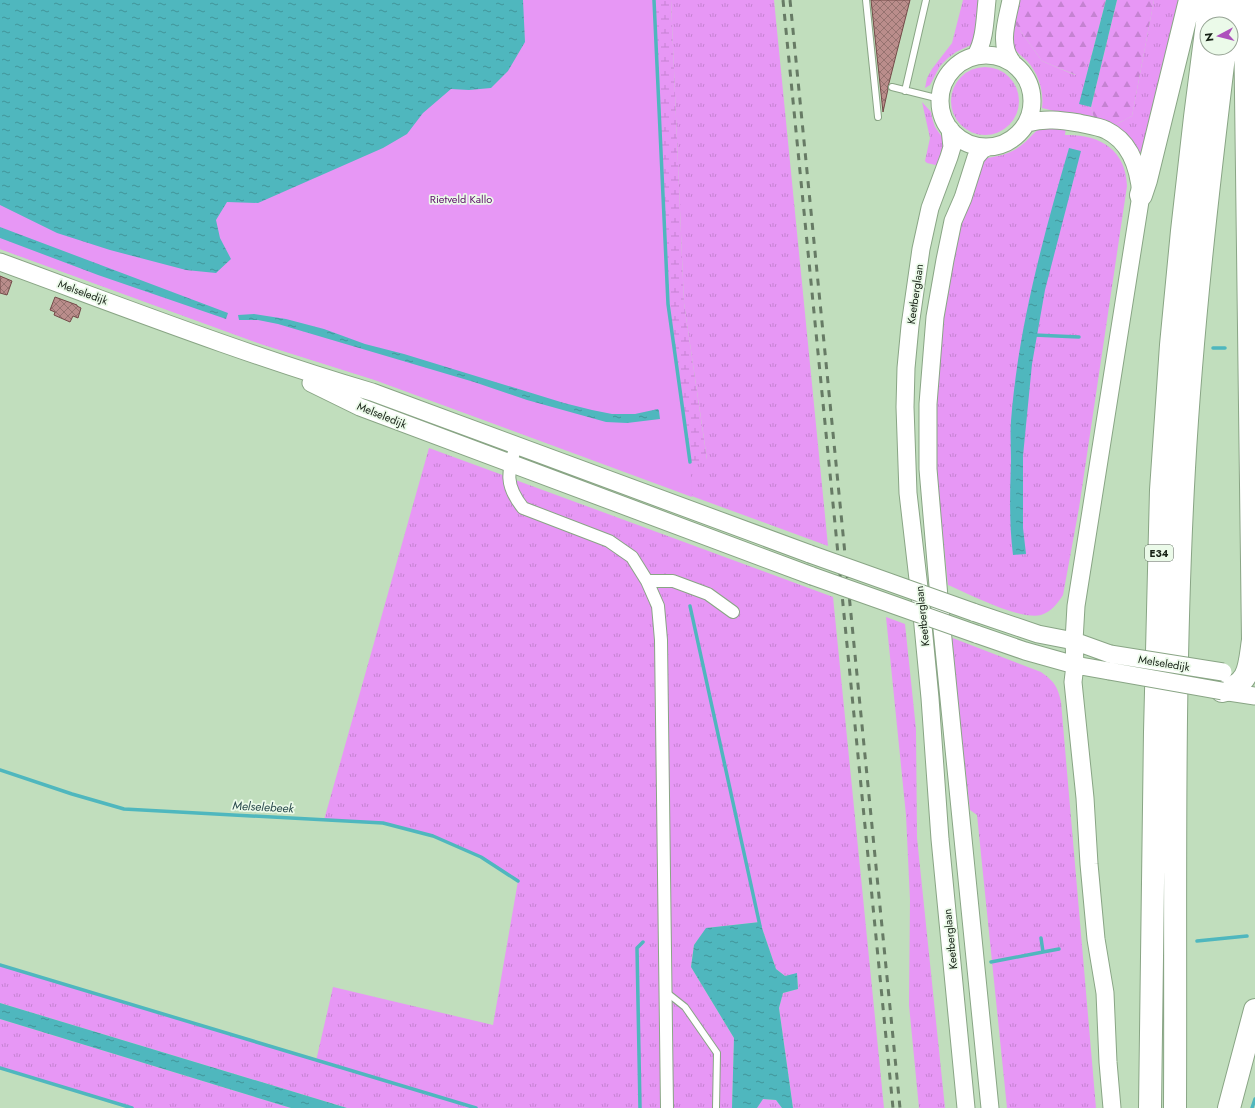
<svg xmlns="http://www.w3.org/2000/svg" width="1255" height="1108" viewBox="0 0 1255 1108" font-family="Jost,sans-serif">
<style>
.grass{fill:url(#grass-tufts)}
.forest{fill:url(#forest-firs)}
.wetland{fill:url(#wetland-marsh)}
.green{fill:#e797f5}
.water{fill:url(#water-ripples)}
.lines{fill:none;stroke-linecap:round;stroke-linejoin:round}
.stream{stroke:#4fb7be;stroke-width:3.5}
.building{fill:url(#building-cross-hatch);stroke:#734b49}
.lane-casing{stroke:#89a585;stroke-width:8}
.street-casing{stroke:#89a585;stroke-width:14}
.secondary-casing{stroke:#89a585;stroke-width:19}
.highway-casing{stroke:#89a585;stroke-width:24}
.lane{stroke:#fff;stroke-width:6}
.street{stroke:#fff;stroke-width:12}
.secondary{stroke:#fff;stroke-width:17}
.highway{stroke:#fff;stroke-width:22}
.rail{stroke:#677b65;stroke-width:3;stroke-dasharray:7 7;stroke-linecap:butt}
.secondary-bridge-casing{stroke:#89a585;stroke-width:19;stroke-linecap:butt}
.secondary-bridge{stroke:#fff;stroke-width:17}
.labels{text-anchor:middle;stroke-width:3.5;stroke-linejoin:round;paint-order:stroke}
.shield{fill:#ebfae9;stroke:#566255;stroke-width:1}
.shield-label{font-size:10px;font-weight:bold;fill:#162115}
.park-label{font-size:11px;fill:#5b0d67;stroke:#ebfae9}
.street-label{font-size:11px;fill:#162115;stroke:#ebfae9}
.water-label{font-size:12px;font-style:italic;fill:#27474a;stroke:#ebfae9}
</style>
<defs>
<pattern id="grass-tufts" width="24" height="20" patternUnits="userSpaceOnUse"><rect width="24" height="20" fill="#e797f5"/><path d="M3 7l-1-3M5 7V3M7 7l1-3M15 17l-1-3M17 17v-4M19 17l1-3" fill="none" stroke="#c582d1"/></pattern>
<pattern id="forest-firs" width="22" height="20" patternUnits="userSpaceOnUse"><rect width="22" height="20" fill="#e797f5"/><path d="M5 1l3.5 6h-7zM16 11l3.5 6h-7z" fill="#c582d1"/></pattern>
<pattern id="wetland-marsh" width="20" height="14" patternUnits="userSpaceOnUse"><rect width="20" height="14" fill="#e797f5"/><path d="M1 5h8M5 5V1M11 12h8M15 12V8" fill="none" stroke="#c582d1"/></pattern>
<pattern id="water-ripples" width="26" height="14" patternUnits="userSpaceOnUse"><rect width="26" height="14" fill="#4fb7be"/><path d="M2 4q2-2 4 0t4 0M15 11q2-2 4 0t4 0" fill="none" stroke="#419499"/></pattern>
<pattern id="building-cross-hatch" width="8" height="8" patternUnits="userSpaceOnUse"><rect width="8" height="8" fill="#ba8d8b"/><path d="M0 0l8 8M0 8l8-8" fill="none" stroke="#967370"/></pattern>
</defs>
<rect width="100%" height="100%" fill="#c1debd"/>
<path class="grass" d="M654,0L668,304L690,462L707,459L684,303L671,0H774L828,546L375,380L261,344L0,249V205Z
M963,0H979L980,16L973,44L956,52L948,58L940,66L930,85L925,88L927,78L932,69L952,43Z
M1154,0H1179L1144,153L1136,151L1107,125L1119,123L1132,116Z
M1012,19L1042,61L1075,75L1091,58L1080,103L1091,107L1095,121L1042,108C1044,92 1039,74 1027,61C1022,56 1015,52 1013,45C1011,37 1013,27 1012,19Z
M951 101a34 34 0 1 1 68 0a34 34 0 1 1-68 0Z
M922,102L931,112L932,118L935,127L942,137L944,151L940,166L927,163L925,161L930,138Z
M1066,126L1065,135C1100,134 1126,150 1127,186L1079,508L1063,595C1058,603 1051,612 1041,615C1019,620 969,594 948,585L936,468V405L943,318L953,262L961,224L976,168L986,158C1001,156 1013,153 1024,143C1029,139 1033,133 1038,130C1046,126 1057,127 1066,126Z
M429,448L833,597L884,1108H793L779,1008L783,993L798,989L797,974L785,976L776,969L760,922L707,928L694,945L691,967L734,1038L732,1108H347L0,1003V965L316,1061L333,987L493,1025L518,881L481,857L433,836L383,823L324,820Z
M886,617L905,624L916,729L917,838L945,1108H919L909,1005L910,900L906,815Z
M950,637L1041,672C1054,681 1058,687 1061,702L1096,1108H1007L977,815L970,810Z
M0,1019L291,1108H132L0,1068Z
M763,1099L776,1100L782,1108H757Z"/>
<path class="forest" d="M1016,0H1106L1091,58L1076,75L1042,61L1012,19Z
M1117,0H1154L1132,116C1116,125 1112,127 1095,121L1091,107Z"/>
<path class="wetland" d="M654,0H671L684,303L707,460L690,462L668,304Z"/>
<path class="green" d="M0,0H654L668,304L690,462L692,497L375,380L261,344L0,249Z"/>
<path class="water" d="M0,0H523L525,42L508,71L491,88L469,90L451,89L423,113L407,134L383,148L258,203L227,202L216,220L220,238L231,259L216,273L186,270L110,250L57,233L0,205Z
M1106,0H1117L1091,107L1079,104Z
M1069,148L1081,151L1045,290L1032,364L1023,456V528L1026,554L1013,555C1009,523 1010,493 1011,461C1011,448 1010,435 1011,421C1018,329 1043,237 1069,148Z
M0,227L228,313L226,319L98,275L0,238Z
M254,314L286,319L324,329L365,344L404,354L564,403L592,410L612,414H635L658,409L659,411L660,419L627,423L606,422L527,400L474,382L278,324L258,320H239L238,315Z
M760,922L776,969L785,976L797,973L798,989L783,993L779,1008L793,1108H782L776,1100L763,1099L757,1108H732L734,1038L691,967L694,945L706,928Z
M0,1003L347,1108H291L0,1019Z"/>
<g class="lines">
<path class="stream" d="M654,0L668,304L690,462
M1034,335L1079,337
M1213,348H1225
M690,606L760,926
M0,770L72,794L124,809L383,823L433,836L481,857L518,881
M1041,938L1043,952
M1197,941L1247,936
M991,962L1043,952L1059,949
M0,965L476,1108
M0,1068L132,1108
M640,1108L637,948L643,942
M1252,1108L1255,1099"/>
</g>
<path class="building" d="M871,0H910L889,83L888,86V89L883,112Z
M0,276L12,281L7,295L0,293Z
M55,297L77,305V306L81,308L78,318L73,316L70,322L54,315L55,312L50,310Z"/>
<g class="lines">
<g class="lane-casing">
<path id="lane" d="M866,0L878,117
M892,87L940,99
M905,91L926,0
M666,992L685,1007L717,1053L716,1108"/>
</g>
<g class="street-casing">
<path id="street" d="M516,445C508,472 504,484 523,508L609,541L632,557L647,581L658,606L661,640L667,1108
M647,581H673L708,594L733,612"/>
</g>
<g class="secondary-casing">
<path id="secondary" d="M1011,0C1007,21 998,44 1012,62
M940 101a46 46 0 1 1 92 0a46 46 0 1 1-92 0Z
M976,55C985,40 985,18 987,0
M1027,123C1045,118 1060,120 1079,123C1087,125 1097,126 1106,130C1131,142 1139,169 1141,195L1076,606L1074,641L1075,665L1073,682L1085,798L1089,864L1096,939L1105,993L1108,1062L1112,1108
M950,129L952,147L949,157L930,208L921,249L910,326L906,368L905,407L908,493L921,605L930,698L940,839L966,1108
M988,147L983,149L976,157L963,198L953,221L945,260L935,317L928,404V469L940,609L990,1108
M0,262C123,307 246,355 372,392L810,554
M311,383L360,407L812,576
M973,612L1038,634L1074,641L1110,654
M976,634L1025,651L1075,665L1109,671
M1222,691L1255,696"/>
</g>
<g class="highway-casing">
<path id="highway" d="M1227,24L1231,0
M1141,195L1146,180L1190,0
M1222,691C1251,685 1249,665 1253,640L1245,15L1246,0
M1150,1108L1155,732L1161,490L1171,345L1182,231L1195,117L1210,0
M1175,1108C1176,895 1172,681 1184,468C1192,327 1208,188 1225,48
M1229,1108L1255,1010"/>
</g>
<use href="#lane" class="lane"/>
<use href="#street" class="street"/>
<use href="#secondary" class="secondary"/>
<use href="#highway" class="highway"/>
<path class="rail" d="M783,0L893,1108
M790,0L900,1108"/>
<g class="secondary-bridge-casing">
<path id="secondary-bridge" d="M810,554L973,612
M812,576L976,634
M1110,654L1223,672
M1109,671L1222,691"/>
</g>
<use href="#secondary-bridge" class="secondary-bridge"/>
</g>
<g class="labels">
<rect class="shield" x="1145" y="545" width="28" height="16" rx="3"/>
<g class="shield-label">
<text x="1159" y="557">E34</text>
</g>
<g class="park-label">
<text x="461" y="203">Rietveld Kallo</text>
</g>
<g class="street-label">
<text transform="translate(83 292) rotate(20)" y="4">Melseledijk</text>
<text transform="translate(915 294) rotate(-82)" y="4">Keetberglaan</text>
<text transform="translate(382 415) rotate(22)" y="4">Melseledijk</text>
<text transform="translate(922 616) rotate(-96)" y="4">Keetberglaan</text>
<text transform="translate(1164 663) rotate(9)" y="4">Melseledijk</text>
<text transform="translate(950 939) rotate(-96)" y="4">Keetberglaan</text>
</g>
<g class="water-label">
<text transform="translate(263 807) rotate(3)" y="4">Melselebeek</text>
</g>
</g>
<g transform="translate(1219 36) rotate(263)"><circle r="19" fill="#ebfae9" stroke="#96a394"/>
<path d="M0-3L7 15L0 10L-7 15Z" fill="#ad51bc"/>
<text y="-6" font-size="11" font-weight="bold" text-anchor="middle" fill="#162115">N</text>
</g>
</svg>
